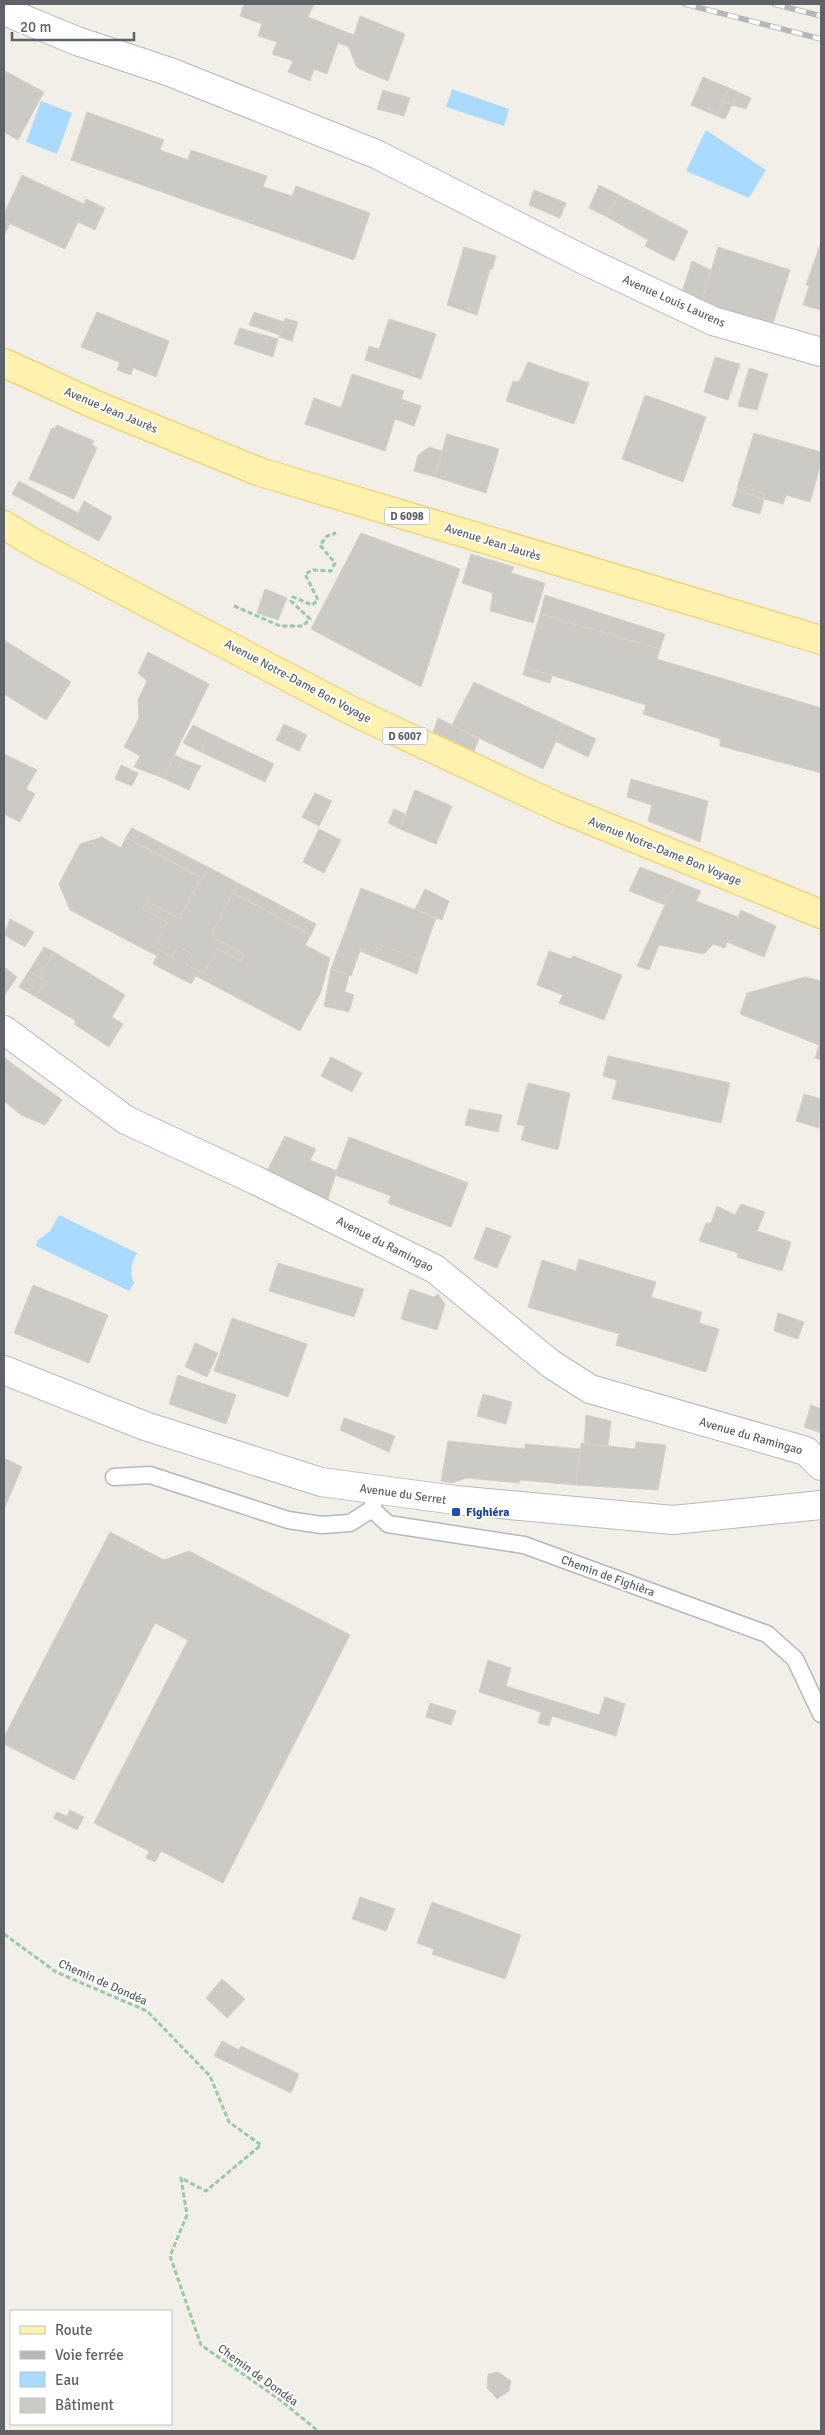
<svg xmlns="http://www.w3.org/2000/svg" width="825" height="2435" viewBox="0 0 825 2435" font-family="Signika,sans-serif">
<style>
.water{fill:#aadaff}
.building{fill:#cccac5;stroke:#d6d1c6}
.lines{fill:none;stroke-linecap:round;stroke-linejoin:round}
.lane-casing{stroke:#b5b8bc;stroke-width:19}
.street-casing{stroke:#b5b8bc;stroke-width:30}
.secondary-casing{stroke:#b6babf;stroke-width:30}
.primary-casing{stroke:#f2c960;stroke-width:30}
.path{stroke:#9cc7a9;stroke-width:3;stroke-dasharray:5 2.5;stroke-linecap:butt}
.lane{stroke:#fff;stroke-width:16}
.street{stroke:#fff;stroke-width:28}
.secondary{stroke:#fff;stroke-width:28}
.primary{stroke:#fff2af;stroke-width:28}
.rail-casing{stroke:#b6b7b8;stroke-width:5.5}
.rail{stroke:#fff;stroke-width:4;stroke-dasharray:11;stroke-linecap:butt}
.transit-dot{fill:#1a4fb4;stroke:#fff;stroke-width:2}
.labels{text-anchor:middle;stroke-width:4;stroke-linejoin:round;paint-order:stroke}
.shield{fill:#fff;stroke:#8f9295;stroke-width:1}
.shield-label{font-size:11px;font-weight:bold;fill:#5f6368}
.street-label{font-size:12px;fill:#5f6368;stroke:#fff}
.transit-label{font-size:12px;font-weight:bold;fill:#164399;stroke:#fff;text-anchor:start}
</style>
<rect width="100%" height="100%" fill="#f1efe8"/>
<path class="water" d="M452,89L509,109L504,126L446,107Z
M41,101L72,113L57,154L26,142Z
M706,130L766,170L749,198L686,171Z
M59,1215L137,1253C131,1265 129,1271 134,1283L129,1291L36,1246L38,1240L50,1231Z"/>
<path class="building" d="M244,4H314L308,17L354,35L360,16L405,34L388,81L359,69L356,66L349,47L338,43L327,74L314,69L310,81L288,72L293,61L272,54L277,42L258,36L262,24L240,16Z
M5,71L44,92L18,140L4,132Z
M703,77L729,88L717,116L691,105Z
M729,88L738,92L732,105L723,101Z
M383,90L410,98L404,116L377,109Z
M738,92L751,98L746,109L732,105Z
M723,101L732,105L725,119L717,116Z
M87,112L164,140L160,150L188,160L191,150L267,176L263,187L292,196L296,186L370,213L354,260L71,160Z
M22,175L84,204L86,199L105,208L95,230L78,222L65,249L4,221V214Z
M599,185L619,195L607,217L589,208Z
M534,190L566,203L560,218L529,205Z
M619,195L688,231L674,261L645,246L648,240L607,217Z
M4,221L10,223L4,236Z
M821,242V310L803,305L809,286L806,285Z
M464,247L496,256L492,270L490,269L477,315L447,305Z
M718,247L790,270L770,333L700,308Z
M692,261L711,270L700,308L680,298Z
M97,312L169,341L156,377L81,347Z
M254,312L284,322L280,335L249,325Z
M285,318L298,322L292,341L279,337Z
M389,319L436,334L421,379L365,360L369,346L379,349Z
M240,328L278,339L273,357L234,344Z
M715,357L740,364L728,400L704,392Z
M120,362L133,368L131,375L117,370Z
M528,362L589,383L574,424L506,401L513,381L519,382Z
M749,368L768,374L757,410L738,406Z
M352,374L404,391L401,399L421,406L414,426L395,419L385,451L305,424L314,398L341,408Z
M645,395L706,417L683,482L622,459Z
M57,425L94,441L92,445L97,448L74,499L29,479L52,428L55,429Z
M754,433L821,452V463L810,502L786,495L783,504L764,499L765,494L738,485Z
M447,434L499,449L486,493L435,477Z
M429,447L442,451L435,477L414,471L418,455Z
M19,481L78,513L84,501L112,517L99,541L12,494Z
M738,485L765,494L764,499L737,491Z
M737,491L764,499L760,514L732,506Z
M361,533L460,569L421,687L311,629Z
M471,554L514,567L511,573L545,583L533,623L490,611L493,593L462,583Z
M265,589L287,598L278,620L257,613Z
M545,595L665,634L660,649L540,614Z
M540,614L660,649L657,659L821,708V773L720,746V739L643,714L646,705L525,667Z
M4,640L71,682L46,720L4,694Z
M148,652L209,684L163,778L134,767L140,756L124,747L139,718L138,700L147,681L138,673Z
M525,667L552,676L550,683L523,675Z
M474,682L564,724L543,769L452,725Z
M438,718L479,739L474,751L433,732Z
M284,724L307,735L299,751L276,740Z
M564,724L596,739L588,757L555,741Z
M193,725L209,733L201,752L183,743Z
M209,733L274,764L265,782L201,752Z
M4,754L37,770L26,789L35,794L20,822L4,814Z
M175,755L182,759L180,763L197,772L189,790L163,778Z
M182,759L201,766L197,772L180,763Z
M121,765L138,773L132,786L115,779Z
M631,779L708,801L700,842L648,821L652,805L627,797Z
M415,790L452,806L436,844L400,829Z
M315,793L332,801L319,826L302,817Z
M394,809L405,814L400,829L388,823Z
M132,828L167,846L162,856L126,837Z
M319,829L341,840L324,873L303,862Z
M102,837L121,848L126,837L201,878L179,919L147,901L143,909L167,922L154,947L172,957L178,946L192,954L186,964L204,974L217,949L241,961L245,954L211,936L233,893L311,935L305,945L330,958L321,992L300,1031L196,976L191,984L153,964L157,956L70,910L59,884L80,844Z
M167,846L208,867L201,878L162,856Z
M208,867L238,883L211,936L245,954L241,961L217,949L204,974L186,964L192,954L178,946L172,957L154,947L167,922L143,909L147,901L179,919Z
M640,867L676,881L665,905L629,891Z
M676,881L701,891L696,901L738,917L741,910L776,926L764,957L727,942L725,948L713,944L704,954L659,945L649,970L637,966Z
M238,883L280,905L275,915L233,893Z
M361,888L436,918L421,960L378,944L375,954L361,948L351,976L331,969Z
M425,889L449,901L442,920L415,909Z
M280,905L316,924L311,935L275,915Z
M10,919L34,932L25,947L4,935Z
M378,944L421,960L417,974L360,951L361,948L375,954Z
M44,947L54,952L39,978L29,971Z
M549,951L571,959L573,956L622,975L604,1020L559,1003L563,995L537,985Z
M54,952L125,995L112,1017L123,1024L109,1047L74,1024L76,1021L36,997L45,981L39,978Z
M4,967L17,977L4,996Z
M331,969L349,975L345,992L354,995L349,1012L324,1006Z
M29,971L45,981L36,997L19,987Z
M805,977L821,981V1060L815,1058L819,1045L740,1014L747,993Z
M608,1056L730,1083L721,1123L612,1099L617,1080L603,1076Z
M4,1057L10,1062L4,1068Z
M331,1057L362,1073L352,1092L321,1076Z
M10,1062L62,1100L45,1125L21,1115L4,1101V1068Z
M528,1083L570,1093L558,1150L521,1140L525,1126L517,1124Z
M804,1094L821,1099L819,1128L796,1121Z
M469,1109L502,1115L498,1132L465,1125Z
M285,1136L316,1149L310,1160L337,1171L327,1202L263,1179Z
M349,1137L468,1183L451,1227L388,1203L391,1196L335,1175Z
M741,1204L765,1212L757,1231L791,1242L782,1271L737,1257L738,1253L699,1241L706,1223H711L717,1206L735,1215Z
M486,1227L511,1236L497,1268L474,1259Z
M579,1259L656,1282L651,1297L702,1312L699,1323L719,1329L706,1372L616,1345L619,1334L528,1307L542,1260L576,1271Z
M278,1263L364,1289L354,1317L269,1291Z
M33,1285L108,1315L89,1363L14,1333Z
M410,1289L434,1297L438,1294L445,1304L437,1330L401,1319Z
M778,1313L804,1322L798,1339L774,1331Z
M232,1318L307,1344L288,1397L214,1371Z
M195,1343L218,1353L207,1377L185,1367Z
M178,1375L236,1395L226,1424L169,1404Z
M483,1394L512,1402L506,1424L477,1416Z
M811,1405L821,1409V1433L804,1427Z
M586,1415L611,1421L608,1446L584,1444Z
M344,1418L395,1436L389,1452L340,1430Z
M448,1441L525,1449V1444L580,1449L576,1485L520,1480L519,1483L467,1478L452,1483L441,1481Z
M636,1442L666,1445L658,1490L576,1485L581,1443L635,1449Z
M4,1458L22,1467L4,1509Z
M110,1532L164,1560L189,1551L350,1635L223,1883L161,1851L155,1862L146,1858L149,1851L94,1823L188,1640L155,1623L74,1780L4,1744V1737Z
M488,1660L511,1668L506,1686L599,1715L605,1697L625,1704L616,1736L552,1716L549,1726L538,1723L541,1712L479,1692Z
M430,1703L456,1711L451,1725L426,1717Z
M70,1810L84,1817L77,1830L53,1818L57,1812L67,1816Z
M360,1897L395,1909L386,1931L352,1919Z
M432,1902L521,1935L505,1979L432,1954L434,1949L417,1943Z
M222,1979L245,1999L227,2018L206,1998Z
M222,2041L239,2050L241,2046L299,2074L291,2093L214,2056Z
M498,2372L511,2381L509,2391L497,2399L487,2388L488,2374Z"/>
<g class="lines">
<g class="lane-casing">
<path id="lane" d="M114,1477L150,1475L288,1520L322,1525L350,1523L372,1509
M376,1490L372,1509L388,1524L524,1545L767,1634L795,1659L821,1714"/>
</g>
<g class="street-casing">
<path id="street" d="M4,11L77,41L170,72L376,154L586,261L713,321L821,352
M4,1030L126,1120L255,1180L435,1269L551,1364L590,1389L806,1451L821,1466"/>
</g>
<g class="secondary-casing">
<path id="secondary" d="M4,1370L145,1426L321,1482L455,1500L673,1520L821,1505"/>
</g>
<g class="primary-casing">
<path id="primary" d="M4,363L96,405L260,472L821,640
M4,525L39,546L352,711L560,808L821,914"/>
</g>
<path class="path" d="M234,606L280,626H303L310,619L291,601L293,597L312,605L318,600L305,574L313,570L331,571L335,563L320,545L327,536L336,533
M4,1934L56,1972L147,2011L210,2076L229,2122L261,2145L206,2191L181,2178L187,2215L170,2256L201,2345L279,2399L318,2431"/>
<use href="#lane" class="lane"/>
<use href="#street" class="street"/>
<use href="#secondary" class="secondary"/>
<use href="#primary" class="primary"/>
<g class="rail-casing">
<path id="rail" d="M685,4L821,39
M774,4L821,16"/>
</g>
<use href="#rail" class="rail"/>
</g>
<rect class="transit-dot" x="451" y="1507" width="10" height="10" rx="2.5"/>
<g class="labels">
<g class="shield">
<rect x="384.5" y="507.5" width="45" height="17" rx="4"/>
<rect x="382.5" y="727.5" width="45" height="17" rx="4"/>
</g>
<g class="shield-label">
<text x="407" y="520">D 6098</text>
<text x="405" y="740">D 6007</text>
</g>
<g class="street-label">
<text transform="translate(674 301) rotate(24)" y="4">Avenue Louis Laurens</text>
<text transform="translate(111 410) rotate(23)" y="4">Avenue Jean Jaurès</text>
<text transform="translate(493 542) rotate(17)" y="4">Avenue Jean Jaurès</text>
<text transform="translate(298 681) rotate(28)" y="4">Avenue Notre-Dame Bon Voyage</text>
<text transform="translate(665 851) rotate(22)" y="4">Avenue Notre-Dame Bon Voyage</text>
<text transform="translate(385 1244) rotate(27)" y="4">Avenue du Ramingao</text>
<text transform="translate(751 1436) rotate(16)" y="4">Avenue du Ramingao</text>
<text transform="translate(403 1494) rotate(8)" y="4">Avenue du Serret</text>
<text transform="translate(608 1576) rotate(20)" y="4">Chemin de Fighièra</text>
<text transform="translate(103 1982) rotate(24)" y="4">Chemin de Dondéa</text>
<text transform="translate(258 2375) rotate(36)" y="4">Chemin de Dondéa</text>
</g>
<g class="transit-label">
<text x="466" y="1516">Fighiéra</text>
</g>
</g>
<rect width="825" height="2435" fill="none" stroke="#5f6368" stroke-width="10"/>
<rect x="10" y="2310" width="162" height="115" fill="#ffffff" stroke="#bfc1c3"/>
<rect x="20" y="2326" width="25" height="8" fill="#fff2af" stroke="#bfc1c3"/>
<text x="55" y="2335" font-size="15" fill="#5f6368">Route</text>
<rect x="20" y="2351" width="25" height="8" fill="#b6b7b8" stroke="#bfc1c3"/>
<text x="55" y="2360" font-size="15" fill="#5f6368">Voie ferrée</text>
<rect x="20" y="2372" width="25" height="15" fill="#aadaff" stroke="#bfc1c3"/>
<text x="55" y="2385" font-size="15" fill="#5f6368">Eau</text>
<rect x="20" y="2398" width="25" height="15" fill="#cccac5" stroke="#bfc1c3"/>
<text x="55" y="2410" font-size="15" fill="#5f6368">Bâtiment</text>
<path d="M12 32v8h122v-8" fill="none" stroke="#5f6368" stroke-width="2.5"/>
<text x="20" y="32" font-size="15" fill="#5f6368" stroke="#ffffff" stroke-width="4" paint-order="stroke">20 m</text>
</svg>
